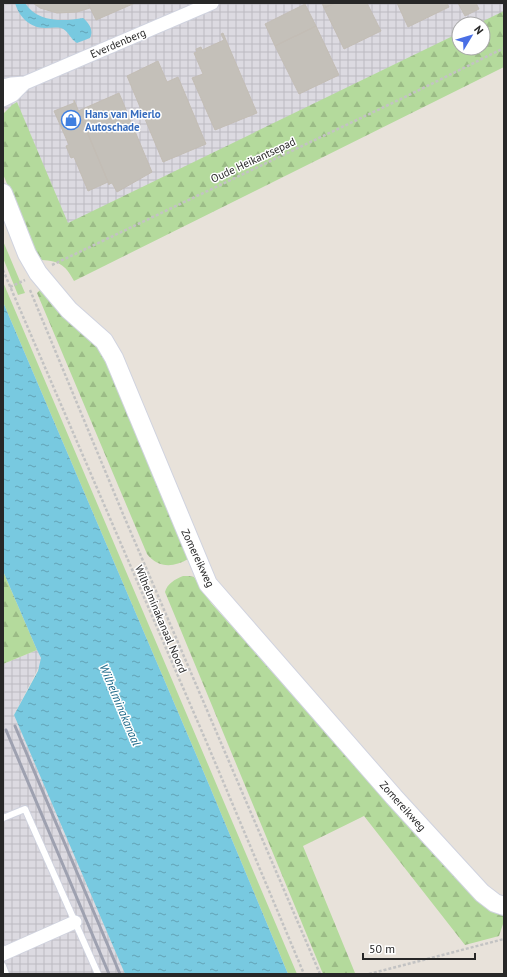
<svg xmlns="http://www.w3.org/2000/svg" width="507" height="977" viewBox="0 0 507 977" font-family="'PT Sans',sans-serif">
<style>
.industrial{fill:url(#industrial-grid)}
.grass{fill:#b4da9c}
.forest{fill:url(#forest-firs)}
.water{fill:url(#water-ripples)}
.building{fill:#c4c0b9;stroke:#c3bdb5}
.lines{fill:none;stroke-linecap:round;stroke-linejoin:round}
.lane-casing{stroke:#d0d3df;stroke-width:8}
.street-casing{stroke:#d0d3df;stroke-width:15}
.secondary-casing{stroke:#d0d3df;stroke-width:20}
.path{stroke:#c3c3c3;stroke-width:2.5;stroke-dasharray:3 2;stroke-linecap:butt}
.lane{stroke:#fff;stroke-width:6}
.street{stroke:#fff;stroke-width:13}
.secondary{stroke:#fff;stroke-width:18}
.rail{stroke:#9ea1b0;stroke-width:3}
.labels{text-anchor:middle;stroke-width:3;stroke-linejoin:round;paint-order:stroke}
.street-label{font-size:11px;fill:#272727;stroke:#fff}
.shop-label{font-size:11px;font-weight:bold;fill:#366cbe;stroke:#fff;text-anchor:start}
.water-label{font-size:12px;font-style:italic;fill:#1b6888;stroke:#fff}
</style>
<defs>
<pattern id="industrial-grid" width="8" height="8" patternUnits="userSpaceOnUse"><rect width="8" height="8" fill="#dcdae1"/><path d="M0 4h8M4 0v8" fill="none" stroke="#bdbbc1"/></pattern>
<pattern id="forest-firs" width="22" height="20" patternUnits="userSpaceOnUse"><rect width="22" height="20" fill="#b4da9c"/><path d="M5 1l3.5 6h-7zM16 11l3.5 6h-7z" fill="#9bbb86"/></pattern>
<pattern id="water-ripples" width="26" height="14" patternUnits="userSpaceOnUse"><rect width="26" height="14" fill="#78c9e0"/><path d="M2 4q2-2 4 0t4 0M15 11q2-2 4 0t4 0" fill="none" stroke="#62a3b6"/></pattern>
</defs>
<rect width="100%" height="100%" fill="#e8e2da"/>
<path class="industrial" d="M3,3H504V28L483,24H459V48L67,242L3,105Z
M37,650L41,658L40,665L14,715L125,974H3V664Z"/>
<path class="grass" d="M3,241L25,293L18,295L3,258Z
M3,282L297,974H288L207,780L3,302Z"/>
<path class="forest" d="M504,11V67L74,281C65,264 58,260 38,260L3,174V114L12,105L17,102L68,223L459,33V48H483V24H477Z
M42,288L89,335L102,353L178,530L188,559C173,568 158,568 147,554L37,293Z
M3,571L37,650L3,664Z
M183,576H189L194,577L211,603L477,901L487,908L504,914V921L499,936L465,945L364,816L303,846L355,973L351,974H323L165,592C167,584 175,579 183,576Z"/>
<path class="water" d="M15,3H25C37,22 63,22 83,18C89,23 94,30 90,38L77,43C70,39 69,31 61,28C55,27 50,28 45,28C30,28 19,17 15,3Z
M3,302L207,780L288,974H125L14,715L38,671L41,658L37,650L3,571Z"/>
<path class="building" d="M33,3H88L90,8L77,12L57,13L40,8Z
M88,3H135L96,20Z
M322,3H335L324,8Z
M335,3H367L381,31L344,49L324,8Z
M397,3H447L449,7L408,27Z
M458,3H476L479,9L465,16Z
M305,4L316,26L275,46L265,24Z
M316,26L339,75L299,94L275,46Z
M223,33L257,113L215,130L192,78L203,74L194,53L197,52L196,49L201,47L202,50L224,40L221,34Z
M158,61L167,82L178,77L206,144L163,162L127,76Z
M119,93L152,172L117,192L112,183L109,184L78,111Z
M74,100L109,184V185L108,182L88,191L74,157L71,158L66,146L69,145L54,111L74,103Z"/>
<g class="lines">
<g class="lane-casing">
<path id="lane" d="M3,818L25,809L98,974
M3,966L6,974"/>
</g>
<g class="street-casing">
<path id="street" d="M3,86L11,84L25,83
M3,100L13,95L25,83L212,3
M3,954L75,922"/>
</g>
<g class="secondary-casing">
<path id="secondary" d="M3,193L27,254L38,273L69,310L104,341L114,358L208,584L394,797L482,893L495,903L504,906"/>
</g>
<path class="path" d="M52,265L405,97L504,48
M3,270L209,748L304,974
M10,287L25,280
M30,290L123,514L320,974
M369,974L504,939"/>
<use href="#lane" class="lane"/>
<use href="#street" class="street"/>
<use href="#secondary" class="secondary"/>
<path class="rail" d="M15,726L120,974
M6,730L109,974"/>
</g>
<defs>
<g id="shop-ring" transform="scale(1)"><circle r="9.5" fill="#fff" stroke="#3f7fe0" stroke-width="1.5"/><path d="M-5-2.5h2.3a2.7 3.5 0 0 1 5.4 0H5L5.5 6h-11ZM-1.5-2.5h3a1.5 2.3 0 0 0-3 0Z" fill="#3f7fe0"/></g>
</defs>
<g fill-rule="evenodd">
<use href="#shop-ring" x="71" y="120"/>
</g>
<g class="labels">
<g class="street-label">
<text transform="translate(118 43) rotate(-23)" y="4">Everdenberg</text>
<text transform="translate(253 160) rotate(-25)" y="4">Oude Heikantsepad</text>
<text transform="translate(198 558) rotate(65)" y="4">Zomereikweg</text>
<text transform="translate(161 619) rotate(67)" y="4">Wilhelminakanaal Noord</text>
<text transform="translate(403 806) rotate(48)" y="4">Zomereikweg</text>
</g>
<g class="shop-label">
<text x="85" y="118">Hans van Mierlo<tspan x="85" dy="13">Autoschade</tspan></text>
</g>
<g class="water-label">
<text transform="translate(120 705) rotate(67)" y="4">Wilhelminakanaal</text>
</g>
</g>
<rect width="507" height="977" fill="none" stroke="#272727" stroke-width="8"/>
<g transform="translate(471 36) rotate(52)"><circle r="19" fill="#ffffff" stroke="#a9a9a9"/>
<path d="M0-3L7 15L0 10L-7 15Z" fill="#4a6fe5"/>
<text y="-6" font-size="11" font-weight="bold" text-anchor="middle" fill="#272727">N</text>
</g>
<path d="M363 953v6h112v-6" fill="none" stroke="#272727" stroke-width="2"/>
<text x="369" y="953" font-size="12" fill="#272727" stroke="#ffffff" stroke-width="3" paint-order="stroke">50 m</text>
</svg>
